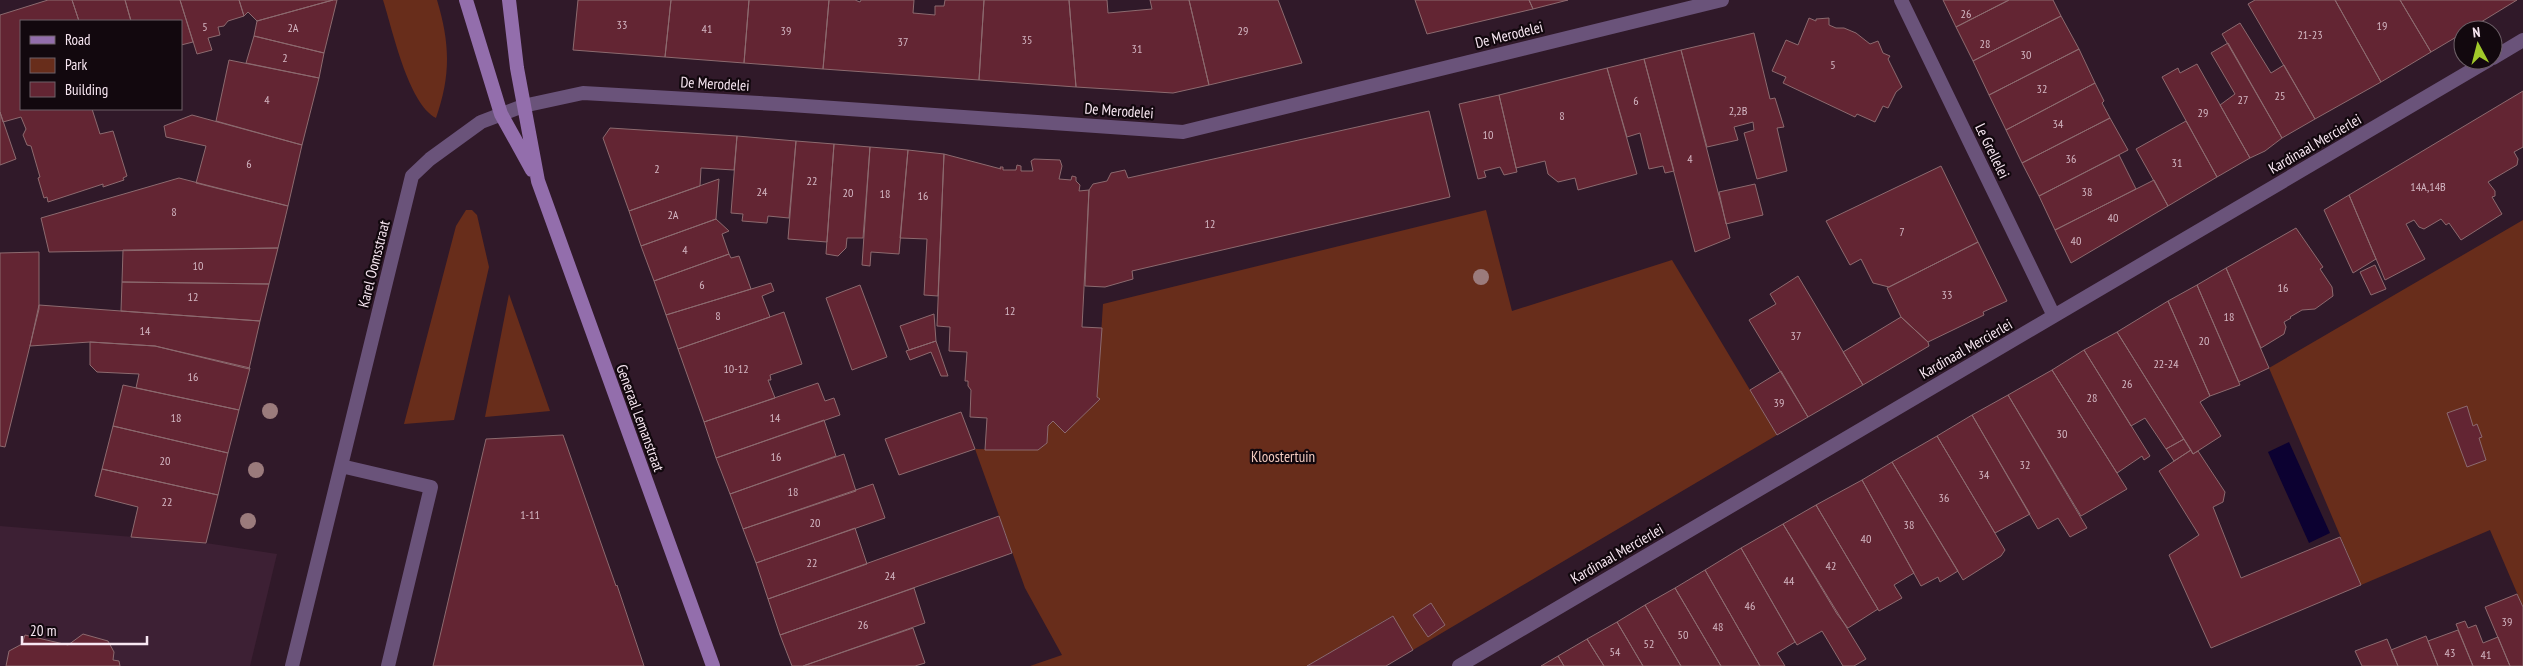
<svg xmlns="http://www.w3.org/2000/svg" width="2523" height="666" viewBox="0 0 2523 666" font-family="'PT Sans Narrow',sans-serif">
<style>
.built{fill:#3d2034}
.green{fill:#682d1b}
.water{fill:#0c0131}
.building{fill:#632533;stroke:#8c6a6f}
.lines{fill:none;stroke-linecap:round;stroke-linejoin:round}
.minor{stroke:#6a537a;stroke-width:14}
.secondary{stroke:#936eac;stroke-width:14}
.tree{fill:#9b7b7c}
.labels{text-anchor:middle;stroke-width:4.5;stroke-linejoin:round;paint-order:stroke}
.number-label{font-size:12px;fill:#d3b6c2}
.street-label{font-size:15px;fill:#f8e7f2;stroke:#12080e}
.park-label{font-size:15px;fill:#f3cbbf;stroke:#12080e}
</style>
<rect width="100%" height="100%" fill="#301929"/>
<path class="built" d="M0,526L206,543L277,554L250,666H0Z"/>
<path class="green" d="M383,0H437C450,43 451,75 436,118C408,103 393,31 383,0Z
M466,210H472L477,215L489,267L454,420L404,424L456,226Z
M1486,210L1512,311L1672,260L1777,435L1413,650L1392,616L1307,666H1030L1062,655L1025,588L975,449L1038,450L1047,443L1048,426L1053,421L1065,433L1099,399L1097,397L1103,304Z
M2523,220V607L2490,530L2361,585L2269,368Z
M509,294L550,411L485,417Z"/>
<path class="water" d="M2289,442L2330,533L2309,543L2268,452Z"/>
<path class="building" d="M48,0H72L79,21H21V109H92L100,134L113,131L127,176L123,178L124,180L103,187V184L48,202L47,197L44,198L38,178L40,177L31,146L27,145L23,135L26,129L21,117L3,122L0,112V15Z
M72,0H125L131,21H79Z
M125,0H180L193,42L181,45V21H131Z
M180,0H239L244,16L228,21L224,26L218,27L220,35L208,38L212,50L197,54Z
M239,0H333L257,21L248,12L244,16Z
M333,0H337L324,53L254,36L257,21Z
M578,0H671L665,57L573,50Z
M671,0H749L744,63L665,57Z
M749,0H829L823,69L744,63Z
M829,0H855L860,2L861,0H914L913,13L935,15V6H944L945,0H984L979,80L823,69Z
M984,0H1069L1076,87L979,80Z
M1069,0H1107L1108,13L1152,9L1150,0H1189L1209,85L1173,93L1076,87Z
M1189,0H1278L1302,63L1209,85Z
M1415,0H1529L1533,9L1427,34Z
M1529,0H1568L1533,9Z
M1943,0H2009L1956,27Z
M2009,0H2053L2061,16L1973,61L1956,27Z
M2255,0H2335L2381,82L2315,119L2248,4Z
M2335,0H2400L2431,52L2381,82Z
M2400,0H2517L2468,30H2463V33L2431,52Z
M2061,16L2079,49L1989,95L1973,61Z
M1809,18L1816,21V19L1829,18V25L1836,28H1844L1856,33L1870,44L1878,41L1883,53L1890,56L1888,59L1902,87L1896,92L1888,108L1883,106L1875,122L1857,114L1855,117L1783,83L1786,77L1772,71L1786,40L1798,45Z
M2240,23L2271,73L2284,65L2315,119L2282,138L2222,34Z
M1754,33L1770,99L1775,98L1784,127L1777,128L1787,171L1757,179L1744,133L1754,130L1753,122L1734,127L1738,140L1707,147L1681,50Z
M254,36L324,53L319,78L246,63Z
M2228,43L2282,138L2265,151L2250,158L2220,105L2235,94L2211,53Z
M2079,49L2095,83L2006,130L1989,95Z
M1681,50L1730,238L1695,252L1644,59Z
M1644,59L1674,171L1665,173L1663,166L1649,169L1640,133L1627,137L1607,68Z
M229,60L319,78L302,145L216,121Z
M2197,64L2250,158L2217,177L2162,77L2178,68L2180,73Z
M1607,68L1637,174L1578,190L1575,178L1558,182L1548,174L1545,161L1516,168L1499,95Z
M2095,83L2104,101L2102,103L2110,118L2022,163L2006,130Z
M2523,91V147L2514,152L2518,159L2517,165L2488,182L2495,191V196L2492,197L2502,214L2461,240L2449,223L2446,225L2441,219L2424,229L2419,227L2414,220L2406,224L2425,259L2385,280L2349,195Z
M1499,95L1517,172L1504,175L1500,167L1484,171L1486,177L1478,179L1459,104Z
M1429,111L1450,197L1132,271L1133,279L1105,287L1085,286L1089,190L1093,184L1107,181L1111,173L1125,170L1128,178Z
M0,112L16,159L0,165Z
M192,115L302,145L288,206L196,183L206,146L166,137L164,126Z
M2110,118L2128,150L2039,196L2022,163Z
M2186,121L2217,177L2168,206L2136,149Z
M610,128L737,136L734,170L701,168L700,186L629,211L603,138Z
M737,136L796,141L789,218L768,216L767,223L742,221L743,214L731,213Z
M796,141L834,144L827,242L788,239Z
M834,144L870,147L863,238H847L846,248L838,256L826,254Z
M870,147L908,150L899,254L871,252L870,266L862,265Z
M908,150L944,154L938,296L924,295L927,239L900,238Z
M944,154L1001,169L1000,167H1003V170H1016L1017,165L1021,166V171H1033L1031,161L1034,159L1060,160L1062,166L1059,179L1071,180L1072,176L1076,177V181L1080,185L1079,191L1089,190L1082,327L1102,328L1097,397L1100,399L1065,433L1053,421L1048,426L1047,443L1038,450H985L987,418L970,417L971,390L968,386V381H965L967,352L949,351L950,327L937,326Z
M2119,155L2136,189L2055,230L2039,196Z
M1941,166L1978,242L1889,287L1873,283L1861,259L1850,265L1826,221Z
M179,178L288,206L278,248L49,252L41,218Z
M719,179L716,219L641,246L629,211Z
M2154,180L2168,206L2071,263L2055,230Z
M1755,184L1763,215L1726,224L1719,192Z
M2349,195L2376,259L2353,273L2324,210Z
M716,219L729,231L722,234L729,254L654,281L641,246Z
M2296,228L2323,267L2320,269L2332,287L2333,296L2315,309L2302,310L2290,317L2291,318L2284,322L2286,327L2284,334L2261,348L2226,268Z
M1978,242L2007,301L1983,312L1984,315L1928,342L1901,317L1887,288Z
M278,248L269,284L122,282L123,250Z
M39,252V309L5,447L0,446V253Z
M729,254L731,258L739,256L751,289L666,315L654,281Z
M2375,265L2386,289L2371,295L2360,272Z
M2226,268L2269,368L2239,382L2197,285Z
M1798,276L1863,385L1808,417L1749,320L1776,304L1770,294Z
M122,282L269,284L260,321L121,311Z
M771,283L774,291L762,296L770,317L678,349L666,315Z
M860,285L887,357L852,370L826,298Z
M2197,285L2240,385L2210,396L2168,301Z
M2168,301L2210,396L2200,402L2221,436L2193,454L2117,332Z
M39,305L121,311L260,321L249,369L155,346L90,342L30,346Z
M784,312L802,364L770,375L771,380H768L775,398L704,422L678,349Z
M934,314L936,341L909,350L900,326Z
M1901,317L1928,342L1929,346L1863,385L1843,352Z
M2117,332L2184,439L2166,449L2145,418L2131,426L2084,350Z
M936,341L948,376H941L931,352L910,360L906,351Z
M90,342L155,346L250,368L239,410L136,388L139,374L97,372L90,365Z
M2084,350L2150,456L2144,460L2142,456L2117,473L2052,370Z
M2052,370L2127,489L2081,516L2008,395Z
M1781,371L1808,417L1777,435L1750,390Z
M818,383L825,401L834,398L840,415L716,458L704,422Z
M123,385L239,410L228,453L113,426Z
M2008,395L2087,528L2070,537L2058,518L2038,529L1972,415Z
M2467,406L2473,426L2477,424L2482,437L2479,438L2486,460L2467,467L2447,413Z
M961,412L975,449L899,475L885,439Z
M1972,415L2030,514L1995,533L1937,436Z
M824,420L836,456L730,494L716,458Z
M113,426L228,453L218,495L102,469Z
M563,435L616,586L617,585L644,666H433L486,439Z
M1937,436L2005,550L2001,556L1963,580L1892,462Z
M2184,439L2191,450L2174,461L2166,449Z
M2191,450L2193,454L2198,451L2225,492L2223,502L2213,507L2241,578L2340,537L2361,585L2211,648L2169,555L2199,535L2159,471Z
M844,454L856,491L743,529L730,494Z
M1892,462L1958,571L1940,582L1938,577L1921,586L1862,480Z
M102,469L218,495L206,543L131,537L138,507L95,496Z
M1862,480L1914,573L1894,585L1902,598L1879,611L1816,505Z
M873,484L885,518L756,563L743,529Z
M1816,505L1878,609L1848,628L1837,614L1783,524Z
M999,516L1012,553L780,635L768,599Z
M1783,524L1866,659L1854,666H1843L1822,631L1797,645L1741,548Z
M855,528L867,564L768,599L756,563Z
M1741,548L1795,642L1777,653L1785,666H1760L1705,570Z
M1705,570L1760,666H1721L1675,588Z
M914,588L925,623L803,666H792L780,635Z
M1675,588L1721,666H1681L1645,605Z
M2517,594L2523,607V666H2510L2485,607Z
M1431,603L1445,625L1428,637L1413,615Z
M1645,605L1681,666H1643L1617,622Z
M1393,616L1413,650L1386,666H1307Z
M2465,621L2468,628L2476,625L2483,643L2498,637L2510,666H2473L2456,624Z
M1617,622L1643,666H1604L1587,639Z
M913,628L925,663L915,666H803Z
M2458,630L2473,666H2438L2428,641Z
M83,634L108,641L114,652L113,660L119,661L120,666H6L9,651L22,644L25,635L68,645Z
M2426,636L2438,666H2398L2391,650Z
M1587,639L1604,666H1564L1558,656Z
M2387,639L2398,666H2362L2355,651Z
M1558,656L1564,666H1541Z"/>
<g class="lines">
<path class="minor" d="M1901,0L2054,316
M2493,58L2523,40
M341,466L431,487L388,666
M292,666L412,176L430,159L481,122L523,106L583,93L776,104L1183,132L1722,0
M1459,666L2489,60"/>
<path class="secondary" d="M466,0L501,114L532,170
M509,0L517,68L538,181L713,666"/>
</g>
<g class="tree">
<circle cx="1481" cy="277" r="8"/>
<circle cx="270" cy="411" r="8"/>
<circle cx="256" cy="470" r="8"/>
<circle cx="248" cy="521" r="8"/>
</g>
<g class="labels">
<g class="number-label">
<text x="1966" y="18">26</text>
<text x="622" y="29">33</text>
<text x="2382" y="30">19</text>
<text x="205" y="31">5</text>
<text x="293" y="32">2A</text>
<text x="707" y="33">41</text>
<text x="786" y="35">39</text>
<text x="1243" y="35">29</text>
<text x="2310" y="39">21-23</text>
<text x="1027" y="44">35</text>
<text x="903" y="46">37</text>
<text x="1985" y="48">28</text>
<text x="1137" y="53">31</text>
<text x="2026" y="59">30</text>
<text x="285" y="62">2</text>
<text x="1833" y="69">5</text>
<text x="2042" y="93">32</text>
<text x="2280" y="100">25</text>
<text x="267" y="104">4</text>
<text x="2243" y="104">27</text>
<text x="1636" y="105">6</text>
<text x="1738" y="115">2,2B</text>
<text x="2203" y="117">29</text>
<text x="1562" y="120">8</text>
<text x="2058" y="128">34</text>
<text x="1488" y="139">10</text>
<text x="1690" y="163">4</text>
<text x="2071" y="163">36</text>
<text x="2177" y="167">31</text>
<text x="249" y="168">6</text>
<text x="657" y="173">2</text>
<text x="812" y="185">22</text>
<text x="2428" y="191">14A,14B</text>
<text x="762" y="196">24</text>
<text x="2087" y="196">38</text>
<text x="848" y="197">20</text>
<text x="885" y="198">18</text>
<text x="923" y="200">16</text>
<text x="174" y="216">8</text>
<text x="673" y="219">2A</text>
<text x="2113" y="222">40</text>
<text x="1210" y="228">12</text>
<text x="1902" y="236">7</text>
<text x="2076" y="245">40</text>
<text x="685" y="254">4</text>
<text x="198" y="270">10</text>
<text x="702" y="289">6</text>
<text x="2283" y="292">16</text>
<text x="1947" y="299">33</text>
<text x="193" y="301">12</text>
<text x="1010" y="315">12</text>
<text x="718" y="320">8</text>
<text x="2229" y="321">18</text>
<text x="145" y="335">14</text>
<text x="1796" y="340">37</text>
<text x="2204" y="345">20</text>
<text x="2166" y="368">22-24</text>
<text x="736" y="373">10-12</text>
<text x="193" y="381">16</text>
<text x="2127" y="388">26</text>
<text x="2092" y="402">28</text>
<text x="1779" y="407">39</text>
<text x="176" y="422">18</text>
<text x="775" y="422">14</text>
<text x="2062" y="438">30</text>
<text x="776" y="461">16</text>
<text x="165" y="465">20</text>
<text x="2025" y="469">32</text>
<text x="1984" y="479">34</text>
<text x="793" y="496">18</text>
<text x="1944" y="502">36</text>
<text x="167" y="506">22</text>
<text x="530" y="519">1-11</text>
<text x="815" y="527">20</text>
<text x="1909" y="529">38</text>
<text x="1866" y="543">40</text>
<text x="812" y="567">22</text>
<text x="1831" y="570">42</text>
<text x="890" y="580">24</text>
<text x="1789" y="585">44</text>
<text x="1750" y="610">46</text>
<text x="2507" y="626">39</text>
<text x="863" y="629">26</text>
<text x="1718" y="631">48</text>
<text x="1683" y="639">50</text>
<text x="1649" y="648">52</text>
<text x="1615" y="656">54</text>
<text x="2450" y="657">43</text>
<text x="2486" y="659">41</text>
</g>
<g class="street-label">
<text transform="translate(1509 35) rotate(-14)" y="5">De Merodelei</text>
<text transform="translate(715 84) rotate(3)" y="5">De Merodelei</text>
<text transform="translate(1119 111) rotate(4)" y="5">De Merodelei</text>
<text transform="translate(2315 144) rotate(-30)" y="5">Kardinaal Mercierlei</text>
<text transform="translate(1992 151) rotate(64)" y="5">Le Grellelei</text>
<text transform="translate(374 264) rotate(-76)" y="5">Karel Oomsstraat</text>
<text transform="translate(1966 349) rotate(-30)" y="5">Kardinaal Mercierlei</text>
<text transform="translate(640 418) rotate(70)" y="5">Generaal Lemanstraat</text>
<text transform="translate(1617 554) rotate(-30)" y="5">Kardinaal Mercierlei</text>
</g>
<g class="park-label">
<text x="1283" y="462">Kloostertuin</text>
</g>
</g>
<rect x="20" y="20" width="162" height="90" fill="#12080e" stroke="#6e6169"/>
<rect x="30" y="36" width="25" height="8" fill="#936eac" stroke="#6e6169"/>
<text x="65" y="45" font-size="15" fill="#f8e7f2">Road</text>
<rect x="30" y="58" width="25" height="15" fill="#682d1b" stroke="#6e6169"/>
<text x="65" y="70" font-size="15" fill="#f8e7f2">Park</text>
<rect x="30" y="82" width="25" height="15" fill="#632533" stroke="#6e6169"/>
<text x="65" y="95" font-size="15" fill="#f8e7f2">Building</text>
<g transform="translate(2478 45) rotate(353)"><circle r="24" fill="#12080e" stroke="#6e6169"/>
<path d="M0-4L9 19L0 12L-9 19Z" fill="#a1c92a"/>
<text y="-8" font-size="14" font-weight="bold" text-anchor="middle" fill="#f8e7f2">N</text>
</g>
<path d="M22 636v8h125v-8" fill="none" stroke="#f8e7f2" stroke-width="2.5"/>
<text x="30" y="636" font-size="15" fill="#f8e7f2" stroke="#12080e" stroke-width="4" paint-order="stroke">20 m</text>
</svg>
